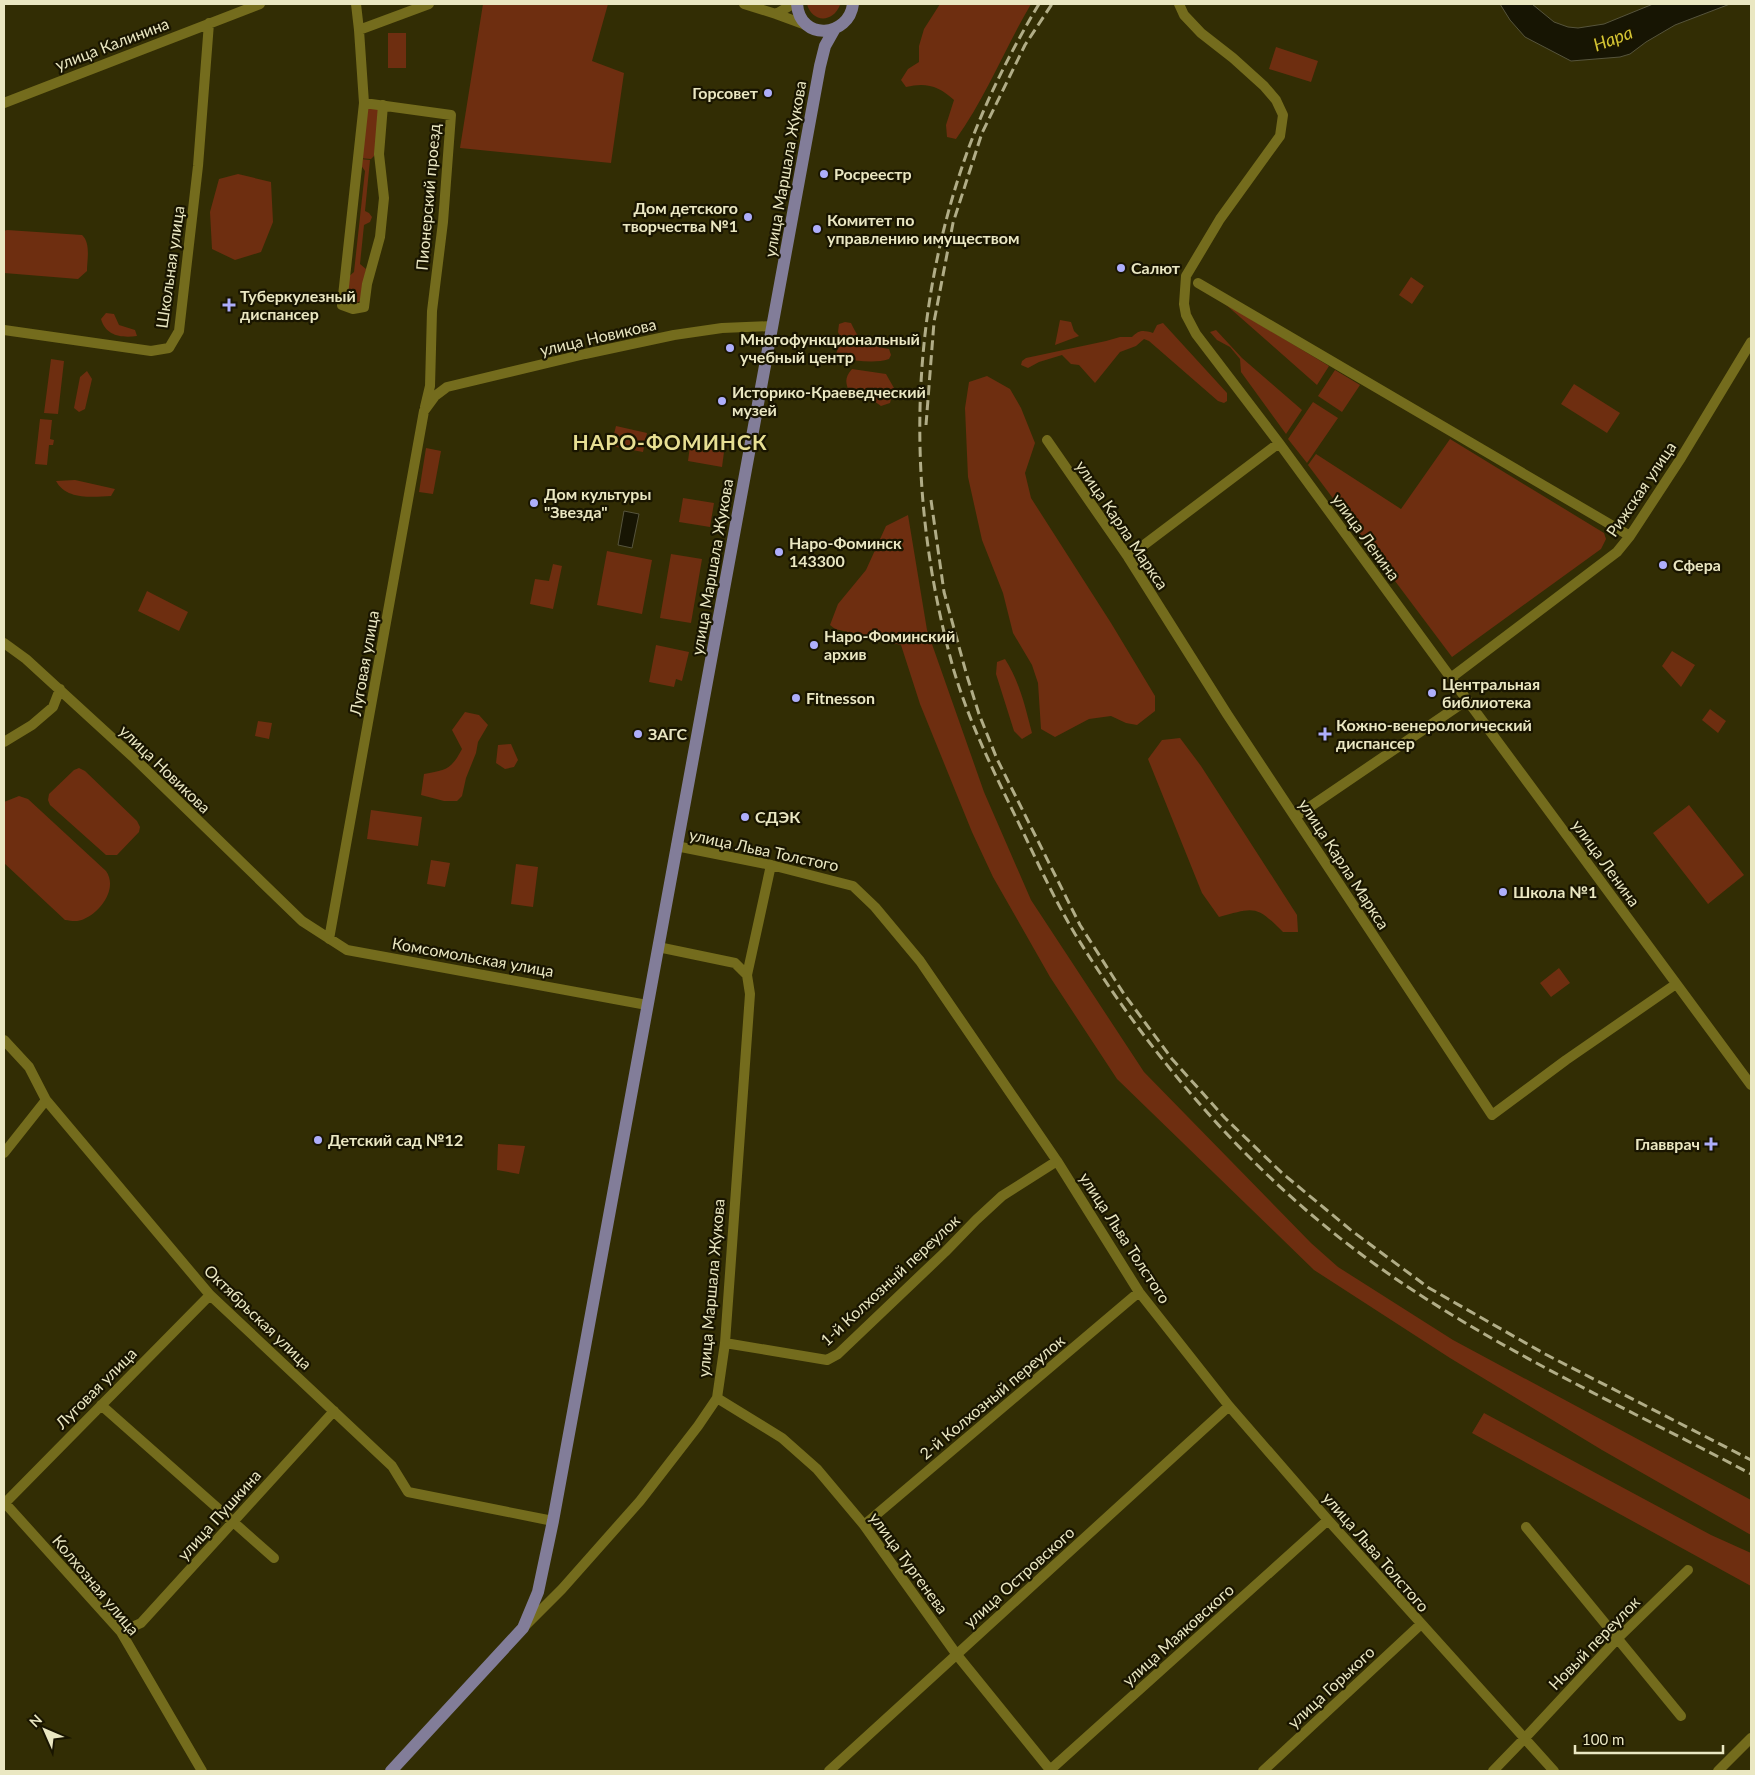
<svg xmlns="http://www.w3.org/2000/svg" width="1755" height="1775" viewBox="0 0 1755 1775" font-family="Lato,sans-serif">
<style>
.green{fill:#6e2e10}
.water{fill:#171503;stroke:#56543c}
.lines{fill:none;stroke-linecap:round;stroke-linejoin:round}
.minor{stroke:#746c1d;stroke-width:10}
.major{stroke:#827d99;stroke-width:12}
.rail{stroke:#b1ad87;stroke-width:3;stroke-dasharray:10 5;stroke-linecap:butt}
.poi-dot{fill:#aeaefb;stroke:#191500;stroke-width:2}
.labels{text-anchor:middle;stroke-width:4.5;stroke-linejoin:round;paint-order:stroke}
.street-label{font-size:16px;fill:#eae7c2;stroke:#191500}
.poi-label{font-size:16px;font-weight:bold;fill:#eae7c2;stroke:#191500;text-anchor:start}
.water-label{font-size:18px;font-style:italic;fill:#d5c533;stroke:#191500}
.district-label{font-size:21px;font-weight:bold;letter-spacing:1px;fill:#e7df93;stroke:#191500}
</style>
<rect width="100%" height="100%" fill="#322d04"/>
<path class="green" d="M483,4H608L592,61L624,73L611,163L460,148Z
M807,4H840V5C833,23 812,23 807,4Z
M940,4H1031C1005,48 986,97 956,139L947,137L946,125L954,100C939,86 926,82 906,87L901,80L908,69L919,62V46L924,29Z
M388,33H406V68H388Z
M1276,47L1318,61L1311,82L1269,69Z
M365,105L379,107L375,155L371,159L359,158Z
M360,159L370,160L365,211L369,213L372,217L370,222L364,225L360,264L366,269L362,299C357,304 354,305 347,303V278L354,272L365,171L360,164Z
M238,174L271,182L273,222L261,252L235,260L212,249L210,212L219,179Z
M7,230L82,235C91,243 87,260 87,271L78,279L4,273V231Z
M1411,277L1424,286L1412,304L1399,295Z
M1224,303L1329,366L1317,385Z
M106,313L114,314L119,325L135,330L137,336C121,338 106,336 101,319Z
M1060,320L1071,322L1074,331L1079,336L1055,345Z
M845,322L851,323C862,346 865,344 889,349L891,355L889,359C874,364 856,360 840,359L836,354L841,339L838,332L839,324Z
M1163,323L1227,393V401L1224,403L1218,401L1149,341L1144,339L1136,346L1120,352L1095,383L1079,365L1071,364L1062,355L1039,362L1028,368L1021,365L1022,361L1026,358L1106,341L1120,337H1132C1139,330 1143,330 1153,333L1157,325Z
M1216,330L1242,358L1302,410L1286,434L1241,372L1240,359L1230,347L1217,340L1210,332Z
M51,359L64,361L58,414L44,413Z
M852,369L886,374L894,388L890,403L881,406L874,401V396L849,391C845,382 845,377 852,369Z
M1335,370L1360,385L1342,412L1318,396Z
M87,371L92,379L85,409L79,412L74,408L80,377Z
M987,376L1010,389L1021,408L1035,443L1025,473L1031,498L1111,623L1155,696V711L1137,725L1126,723L1111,716L1089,719L1055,737L1041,729L1038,683L1032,665L1013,633L1003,593L982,540L968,477L965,408L969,382Z
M1574,384L1620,413L1607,433L1561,404Z
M1313,402L1338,418L1307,463L1288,439Z
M40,419L52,420L50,439L54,440L53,445H49L47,465L35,464Z
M616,426L647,433L643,452L611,446Z
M1450,439L1604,533L1606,539L1601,549L1452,657L1308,465L1316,454L1401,509Z
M690,446L724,452L722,467L688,461Z
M426,448L441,451L433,494L419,492Z
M75,480L115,489L111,496C92,497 66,500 56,481Z
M683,498L714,503L710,527L679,522Z
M908,515L927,630L984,792L1031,900L1144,1072L1311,1243L1338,1267L1453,1340L1751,1500V1535L1602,1450L1450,1358L1314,1270L1117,1079L1050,977L993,877L972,832L920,704L901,645L835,629L830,625L838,604L866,570L886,526Z
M607,551L652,560L642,614L597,605Z
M671,554L702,559L691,623L660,618Z
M553,564L562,566L553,609L530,604L535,579L549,581Z
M147,591L188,612L179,631L138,611Z
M656,645L689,652L682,681L676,679L674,687L649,682Z
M1672,651L1695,665L1681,687L1662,666Z
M1005,659C1020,683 1025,706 1032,733L1022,739L1014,731L996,674L997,662Z
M1710,709L1726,721L1718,733L1702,720Z
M465,712L479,715L488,725L478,742L476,753L466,778L462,796L457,801H444L421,795L424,774C446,770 451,770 462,749L452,730Z
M258,721L272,723L269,739L255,736Z
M1180,738L1201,766L1297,915L1298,932H1283C1256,905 1255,907 1219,917L1202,893L1148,759L1162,740Z
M511,744L518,760L514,767L505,769L496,763L498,745Z
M79,768L85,771L137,821L140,827L139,832L117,855H106L50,805L48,800L49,794L74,770Z
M19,796L28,799L106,871C118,888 101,912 84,919C78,922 72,921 65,920L4,863V802Z
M1689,805L1744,875L1708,904L1653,833Z
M371,810L422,817L418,846L367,839Z
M431,860L450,863L445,887L427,884Z
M516,864L538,867L533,907L511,904Z
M1559,968L1570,983L1551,997L1540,983Z
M498,1144L525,1146L519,1174L497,1170Z
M1484,1413L1711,1535L1751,1553V1586L1472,1433Z"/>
<path class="water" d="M1500,4H1532L1554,22L1568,27L1578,28L1604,24L1653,4H1730L1675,25L1646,42L1630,54L1620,57L1571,61L1525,37L1510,20Z
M624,511L639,514L632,548L618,545Z"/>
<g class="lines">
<path class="minor" d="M356,4L359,30L429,4
M744,4L776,14L806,25
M1179,4L1184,15L1201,33L1233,58L1264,86L1276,100L1283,115L1280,136L1220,219L1186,276L1184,304L1186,315L1196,334L1279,443L1467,700L1751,1085
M776,14L793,4
M359,30L364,103L451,115L443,222L432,311L430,386L425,407
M4,103L260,4
M364,103L342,305L353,309L364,307L367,284L380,237L384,198L379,154L383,105
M1198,283L1630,536
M4,330L151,351L169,348L179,331L198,166L209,23
M1047,440L1128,557L1227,714L1492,1115L1566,1060L1676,984
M1128,557L1279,443
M4,643L26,659L133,757L302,921L347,950L647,1005
M1452,677L1617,552L1630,536L1681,458L1751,342
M4,742L32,725L53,707L60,689
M1295,817L1467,700
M676,846L771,865L853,886L875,907L920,961L1057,1161L1139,1292L1229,1406L1328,1520L1554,1771
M329,939L424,411L435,396L447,387L585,354L674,335L722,328L772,326
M747,975L771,865
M4,1040L29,1067L46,1100L210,1295L392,1466L408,1492L553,1521
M4,1153L46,1100
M725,1343L827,1360L838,1354L945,1252L976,1220L1002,1196L1057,1161
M717,1398L782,1438L817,1469L864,1525L957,1655L1051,1771
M101,1405L274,1558
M4,1502L121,1632L202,1771
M4,1504L210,1295
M864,1525L1139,1292
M1526,1527L1681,1716
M525,1626L562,1589L640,1501L698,1426L717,1398L725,1343L750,994L747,975L735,963L658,947
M121,1632L141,1623L334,1411
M829,1771L1229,1406
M1049,1771L1328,1520
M1263,1771L1420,1625
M1493,1771L1524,1739L1618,1638L1688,1570
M1718,1771L1751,1738"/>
<path class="major" d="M797,4C800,42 849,37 853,4
M391,1771L523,1628L538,1592L553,1521L820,66L825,46L834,30"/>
<path class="rail" d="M1039,4C1009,54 982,108 963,164C907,329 907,504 954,671C971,728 998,780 1024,834C1040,868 1056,902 1075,934C1147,1051 1237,1158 1345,1242C1469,1338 1614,1401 1751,1474
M926,425L934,322L953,223L982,133L1025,45L1052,4
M931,500L944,592L967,676L979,714L997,759L1080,925L1124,994L1172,1059L1225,1118L1282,1173L1352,1231L1429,1288L1545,1354L1751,1460"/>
</g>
<g class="poi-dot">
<circle cx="768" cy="93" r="5"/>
<circle cx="824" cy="174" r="5"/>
<circle cx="748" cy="217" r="5"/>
<circle cx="817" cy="229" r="5"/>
<circle cx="1121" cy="268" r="5"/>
<path d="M226.5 297.5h5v5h5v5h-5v5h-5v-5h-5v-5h5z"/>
<circle cx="730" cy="348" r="5"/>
<circle cx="722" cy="401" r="5"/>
<circle cx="534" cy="503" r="5"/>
<circle cx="779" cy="552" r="5"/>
<circle cx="1663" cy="565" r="5"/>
<circle cx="814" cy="645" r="5"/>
<circle cx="1432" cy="693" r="5"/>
<circle cx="796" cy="698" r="5"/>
<circle cx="638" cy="734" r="5"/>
<path d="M1322.5 726.5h5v5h5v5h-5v5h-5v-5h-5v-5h5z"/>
<circle cx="745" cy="817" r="5"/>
<circle cx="1503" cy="892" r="5"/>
<circle cx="318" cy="1140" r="5"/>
<path d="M1708.5 1136.5h5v5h5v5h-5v5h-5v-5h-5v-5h5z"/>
</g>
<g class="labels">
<g class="street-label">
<text transform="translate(112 44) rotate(-21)" y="6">улица Калинина</text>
<text transform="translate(785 169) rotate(-80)" y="6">улица Маршала Жукова</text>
<text transform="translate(428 197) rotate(-85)" y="6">Пионерский проезд</text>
<text transform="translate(170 267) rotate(-82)" y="6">Школьная улица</text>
<text transform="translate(598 337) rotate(-13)" y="6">улица Новикова</text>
<text transform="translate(1641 489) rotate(-56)" y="6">Рижская улица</text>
<text transform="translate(1122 525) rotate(56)" y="6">улица Карла Маркса</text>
<text transform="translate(1366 537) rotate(54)" y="6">улица Ленина</text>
<text transform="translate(712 567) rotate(-80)" y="6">улица Маршала Жукова</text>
<text transform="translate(364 663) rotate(-80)" y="6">Луговая улица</text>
<text transform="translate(165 769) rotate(44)" y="6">улица Новикова</text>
<text transform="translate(764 850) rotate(12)" y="6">улица Льва Толстого</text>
<text transform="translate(1606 863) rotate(54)" y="6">улица Ленина</text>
<text transform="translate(1344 864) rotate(57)" y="6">улица Карла Маркса</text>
<text transform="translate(473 957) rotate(10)" y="6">Комсомольская улица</text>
<text transform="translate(1125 1238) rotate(57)" y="6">улица Льва Толстого</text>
<text transform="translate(890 1280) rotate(-43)" y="6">1-й Колхозный переулок</text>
<text transform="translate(711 1288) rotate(-85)" y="6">улица Маршала Жукова</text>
<text transform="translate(258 1317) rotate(44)" y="6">Октябрьская улица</text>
<text transform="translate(96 1388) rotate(-45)" y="6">Луговая улица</text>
<text transform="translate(992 1397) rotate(-40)" y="6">2-й Колхозный переулок</text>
<text transform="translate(219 1515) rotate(-48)" y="6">улица Пушкина</text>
<text transform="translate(1376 1552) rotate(49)" y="6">улица Льва Толстого</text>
<text transform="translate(909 1563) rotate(54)" y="6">улица Тургенева</text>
<text transform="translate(1019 1577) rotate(-42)" y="6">улица Островского</text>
<text transform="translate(96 1585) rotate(50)" y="6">Колхозная улица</text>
<text transform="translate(1178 1635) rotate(-42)" y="6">улица Маяковского</text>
<text transform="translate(1594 1643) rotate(-46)" y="6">Новый переулок</text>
<text transform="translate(1331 1687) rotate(-43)" y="6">улица Горького</text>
</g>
<g class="poi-label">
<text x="758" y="99" text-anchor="end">Горсовет</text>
<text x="834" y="180">Росреестр</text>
<text x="738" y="214" text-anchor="end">Дом детского<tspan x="738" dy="18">творчества №1</tspan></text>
<text x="827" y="226">Комитет по<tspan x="827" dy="18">управлению имуществом</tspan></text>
<text x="1131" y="274">Салют</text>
<text x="240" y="302">Туберкулезный<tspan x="240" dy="18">диспансер</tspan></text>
<text x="740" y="345">Многофункциональный<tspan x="740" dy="18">учебный центр</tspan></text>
<text x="732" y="398">Историко-Краеведческий<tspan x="732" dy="18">музей</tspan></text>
<text x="544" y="500">Дом культуры<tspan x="544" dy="18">"Звезда"</tspan></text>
<text x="789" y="549">Наро-Фоминск<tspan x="789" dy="18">143300</tspan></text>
<text x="1673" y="571">Сфера</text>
<text x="824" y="642">Наро-Фоминский<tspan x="824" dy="18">архив</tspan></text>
<text x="1442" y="690">Центральная<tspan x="1442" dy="18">библиотека</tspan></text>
<text x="806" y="704">Fitnesson</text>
<text x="1336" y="731">Кожно-венерологический<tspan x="1336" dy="18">диспансер</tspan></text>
<text x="648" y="740">ЗАГС</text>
<text x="755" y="823">СДЭК</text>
<text x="1513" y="898">Школа №1</text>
<text x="328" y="1146">Детский сад №12</text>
<text x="1700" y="1150" text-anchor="end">Главврач</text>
</g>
<g class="water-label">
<text transform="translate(1613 39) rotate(-21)" y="6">Нара</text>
</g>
<g class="district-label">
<text x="670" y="450">НАРО-ФОМИНСК</text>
</g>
</g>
<rect width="1755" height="1775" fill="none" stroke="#eae7c2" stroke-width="10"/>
<g transform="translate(45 1730) rotate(315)" stroke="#191500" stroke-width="4" paint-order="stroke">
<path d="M0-4L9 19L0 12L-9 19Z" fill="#eae7c2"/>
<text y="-8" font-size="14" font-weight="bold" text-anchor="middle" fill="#eae7c2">N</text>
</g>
<path d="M1575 1745v8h148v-8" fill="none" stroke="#eae7c2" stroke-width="2.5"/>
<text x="1582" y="1745" font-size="15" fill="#eae7c2" stroke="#191500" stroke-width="4" paint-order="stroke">100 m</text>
</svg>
